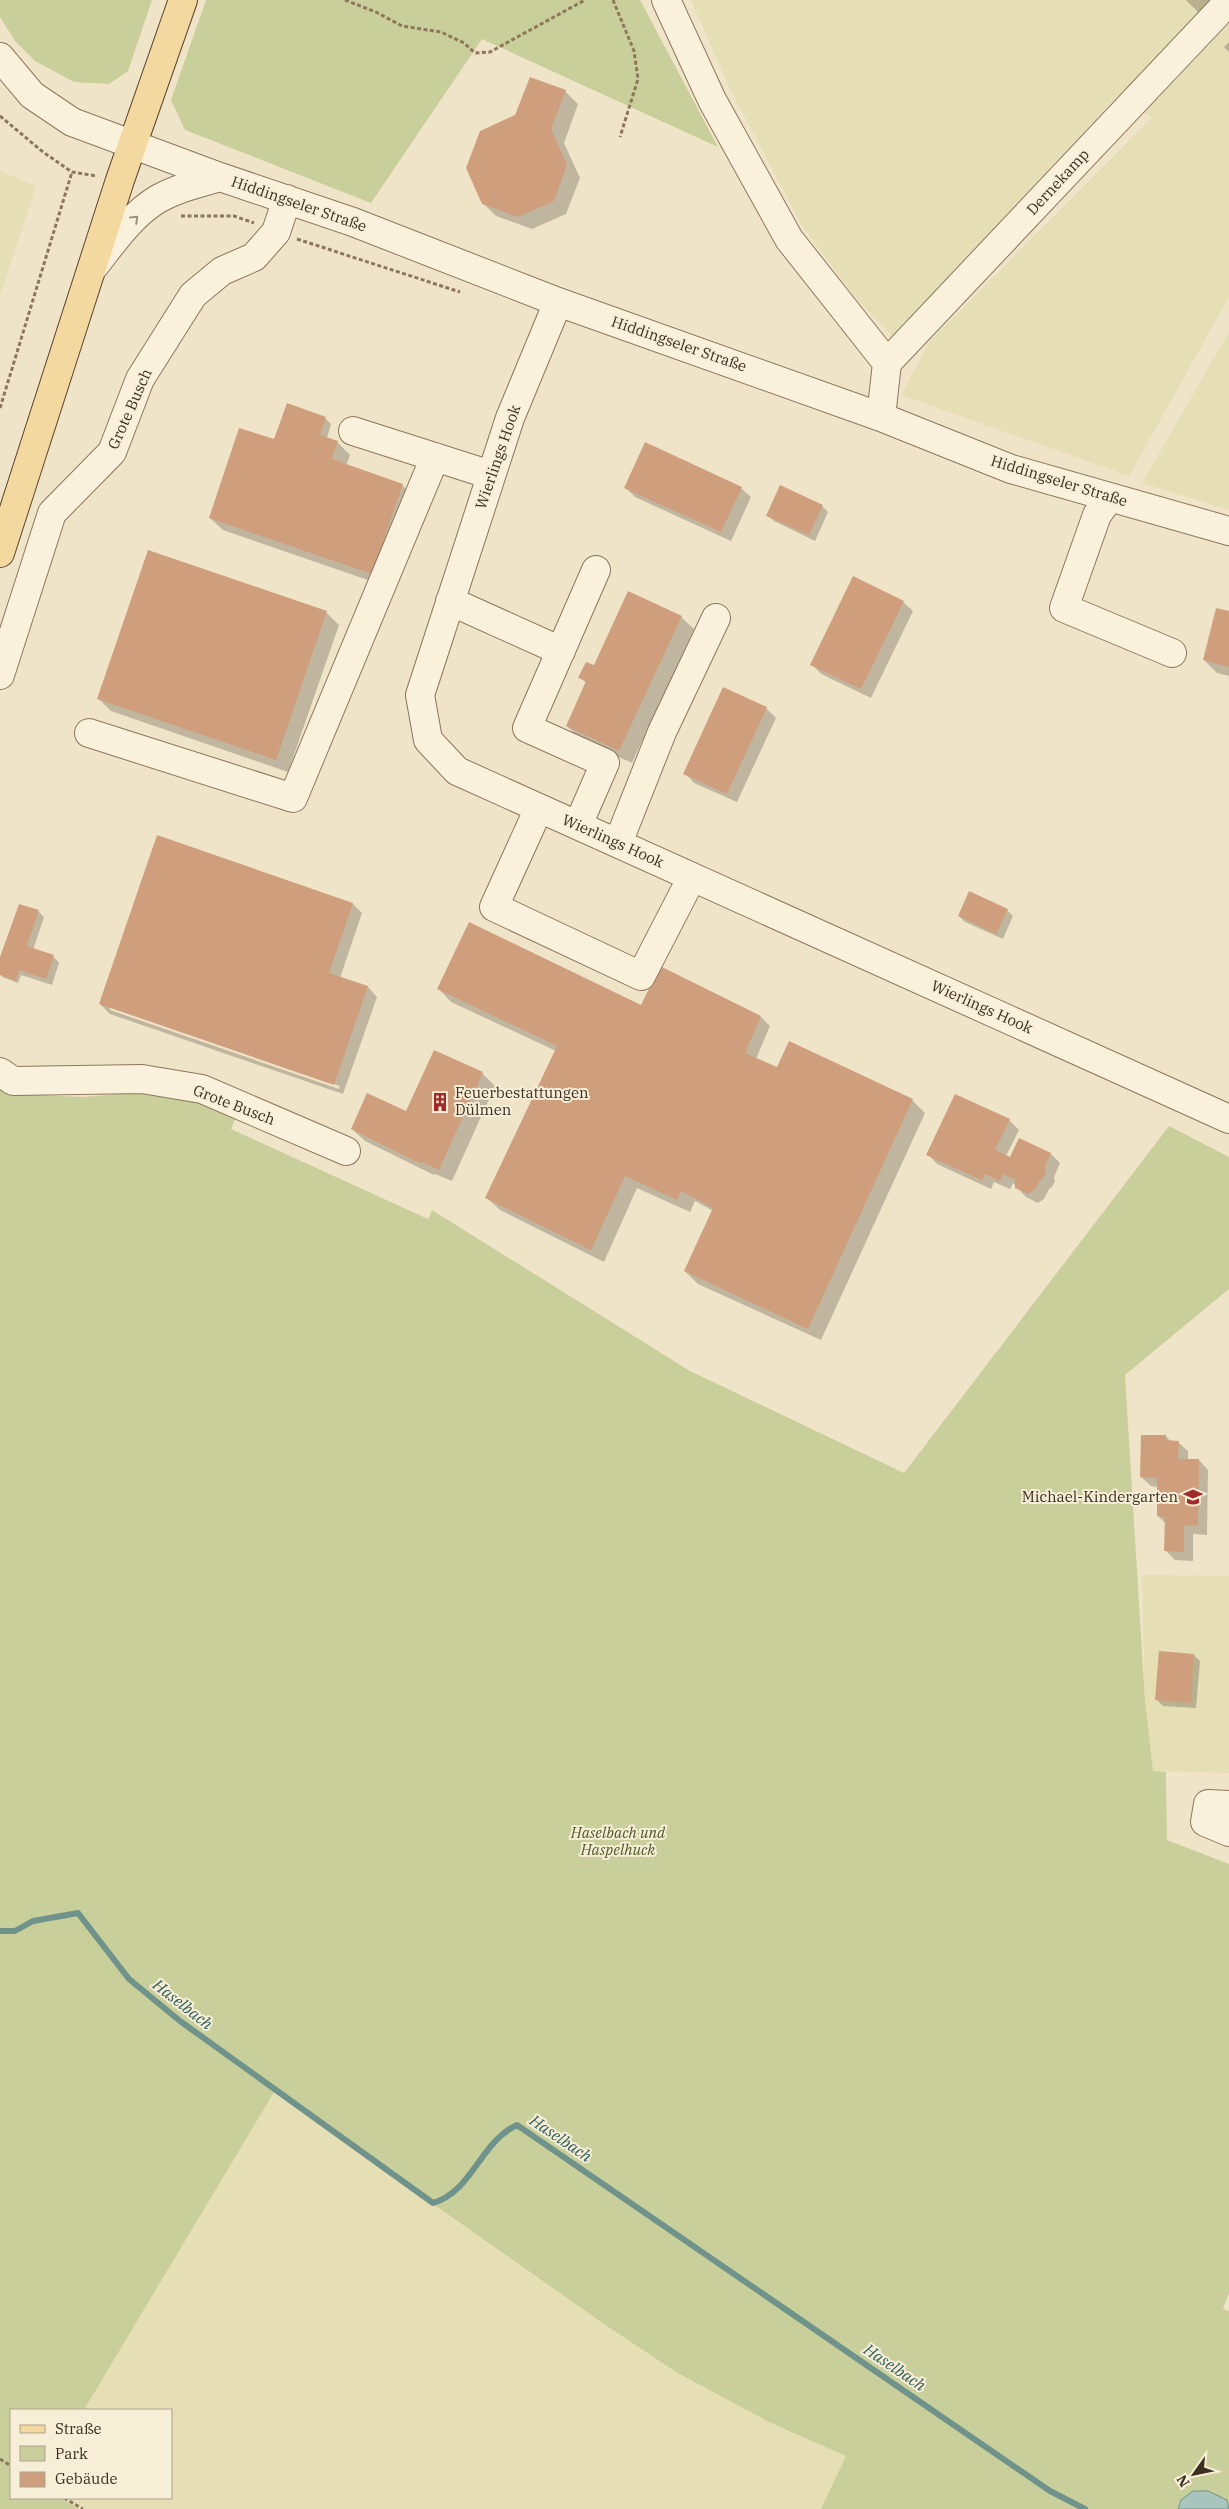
<svg xmlns="http://www.w3.org/2000/svg" width="1229" height="2509" viewBox="0 0 1229 2509" font-family="'IBM Plex Serif',serif">
<style>
.farmland{fill:#e6deb5}
.green{fill:#c9cf9b}
.water{fill:#a9c4bc;stroke:#6f938a}
.shadow{fill:#0003;fill-rule:evenodd}
.lines{fill:none;stroke-linecap:round;stroke-linejoin:round}
.stream{stroke:#6f938a;stroke-width:6}
.building{fill:#cf9f7d}
.minor-casing{stroke:#8d765c;stroke-width:30}
.major-casing{stroke:#5b4430;stroke-width:30}
.path{stroke:#8d765c;stroke-width:3;stroke-dasharray:4 2.5;stroke-linecap:butt}
.minor{stroke:#faf1dc;stroke-width:28}
.major{stroke:#f3d9a0;stroke-width:28}
.oneway{stroke:#9c907e}
.labels{text-anchor:middle;stroke-width:4;stroke-linejoin:round;paint-order:stroke}
.street-label{font-size:15px;fill:#3d2e20;stroke:#f7eed8}
.poi-label{font-size:15px;fill:#3d2e20;stroke:#f7eed8;text-anchor:start}
.park-label{font-size:15px;font-style:italic;fill:#4d5a26;stroke:#f7eed8}
.water-label{font-size:16px;font-style:italic;fill:#2f5d5a;stroke:#f7eed8}
</style>
<rect width="100%" height="100%" fill="#f0e4c8"/>
<path class="farmland" d="M691,0H1229V297L1129,476L901,395L930,341L1152,118L1118,95L892,336L854,296L803,227L732,93Z
M0,171L36,186L0,296Z
M1229,332V510L1142,483Z
M1142,1575L1229,1576V1773L1153,1771L1145,1707Z
M276,2088L433,2204L600,2321L847,2456L821,2509H79L60,2498H171V2410H84Z"/>
<path class="green" d="M0,0H152L128,71L109,84L74,82L35,61L15,41L0,17Z
M206,0H640L718,147L482,39L371,203L185,130L171,100Z
M0,1084L22,1094L40,1095L82,1097L133,1093H177L236,1117L231,1129L428,1219L432,1210L690,1371L904,1473L1169,1126L1229,1157V1289L1125,1375L1145,1701L1153,1771L1166,1772L1167,1840L1229,1864V2293L1223,2309L1229,2311V2509H821L846,2456L769,2422L676,2372L604,2324L274,2092L84,2410H11V2498H60L79,2509H0Z"/>
<path class="water" d="M1193,2491H1208L1227,2500L1229,2509H1178L1181,2500Z"/>
<path class="shadow" d="M1186,0H1214L1200,14Z
M1229,42V52L1224,47Z
M565,91L578,104L564,143L580,178L566,214L532,229L496,216L483,203Z
M325,418L331,424L327,438L337,442L350,455L346,466L402,485L415,497L385,586L223,530L210,518L280,443Z
M626,488H741L751,497L731,541L635,497Z
M822,506L828,512L815,541L774,521L768,515Z
M903,602L913,611L871,698L821,674L812,664Z
M326,612L339,625L288,772L111,711L98,698Z
M1229,612V676L1217,673L1204,660Z
M681,617L694,629L632,763L580,739L567,726L587,684L580,677Z
M766,708L776,718L737,802L694,783L685,773Z
M158,837L353,904L362,913L340,978L368,987L377,997L343,1094L110,1014L100,1004ZM110,1007L340,1086L339,1089L110,1010Z
M1007,910L1013,916L1003,939L965,922L959,916Z
M38,911L44,917L33,950L53,956L59,963L52,985L21,975L18,983L2,977L0,961Z
M439,989L761,1017L770,1026L756,1059L778,1069L912,1100L925,1113L821,1340L698,1284L685,1271L713,1211L695,1201L690,1212L637,1188L604,1262L500,1210L487,1198L556,1051L451,1002Z
M435,1052L483,1074L495,1086L452,1181L435,1174L434,1175L365,1141L352,1129L407,1112Z
M1009,1120L1019,1130L1006,1156L1010,1158L1019,1139L1051,1154L1060,1163L1054,1177L1055,1181L1052,1187L1049,1189L1044,1199L1038,1203L1026,1197L1013,1183L1010,1189L994,1182L991,1189L937,1164L928,1154Z
M1166,1436L1171,1442H1178L1188,1451V1460H1199L1208,1470L1207,1535L1193,1534V1561L1175,1560L1166,1551V1524L1158,1516V1487L1151,1486L1141,1477Z
M1194,1655L1200,1661L1196,1708L1163,1706L1157,1700Z"/>
<g class="lines">
<path class="stream" d="M0,1931H15L33,1921L78,1913L129,1979L180,2021L433,2203C472,2192 480,2142 517,2125L1050,2491L1085,2509"/>
</g>
<path class="building" d="M530,77L566,90L551,129L567,165L554,201L518,217L482,204L466,168L480,131L515,115Z
M287,403L326,417L320,435L338,441L332,459L403,484L372,574L209,518L239,428L274,439Z
M645,442L742,487L721,532L624,488Z
M780,485L823,505L809,535L766,516Z
M148,550L327,611L276,760L97,699Z
M853,576L904,601L861,689L810,665Z
M628,591L682,616L619,751L566,726L586,681L578,678L586,662L594,665Z
M1216,608L1229,611V667L1203,660Z
M723,687L767,707L727,794L683,774Z
M157,835L353,903L329,973L368,986L334,1085L99,1004Z
M969,891L1008,909L996,934L958,916Z
M19,904L39,910L27,946L54,955L46,979L19,970L16,981L0,975V957Z
M469,922L641,1005L660,966L761,1016L745,1053L777,1067L789,1041L913,1099L808,1329L684,1271L713,1208L681,1191L677,1200L625,1176L591,1250L485,1198L557,1046L437,989Z
M434,1050L483,1072L439,1170L422,1162L421,1164L351,1129L367,1093L406,1111Z
M955,1094L1010,1119L995,1150L1010,1157L1019,1138L1051,1153L1045,1167L1046,1171L1043,1178L1040,1180L1035,1189L1028,1194L1015,1188V1180L1003,1174L1000,1181L985,1174L982,1180L926,1155Z
M1141,1435H1166V1440L1179,1441L1178,1459H1199L1198,1526L1184,1525V1552L1164,1551L1165,1517L1157,1516V1478L1140,1477Z
M1159,1651L1194,1654L1191,1703L1155,1700Z"/>
<g class="lines">
<g class="minor-casing">
<path id="minor" d="M666,0L712,100L789,239L887,363
M0,57L32,95L72,122L220,177L353,222L558,302L881,417L1011,469L1229,531
M92,269C111,245 131,215 158,199C178,188 199,183 220,177
M558,302L510,418L420,695L428,740L457,771L1229,1119
M881,417L887,363L1229,1
M353,431L491,475
M1110,497L1097,515L1064,608L1172,653
M450,601L561,651
M0,675L52,513L112,452L140,379L193,295L222,271L254,257L276,232L287,199
M89,733L293,798L435,457
M539,808L494,907L641,976L692,877
M578,825L605,763L527,728L596,570
M618,843L662,732L716,618
M0,1072L13,1081L142,1079L202,1089L346,1151
M1229,1805L1208,1804L1205,1822L1229,1832"/>
</g>
<g class="major-casing">
<path id="major" d="M0,553L120,180L183,0"/>
</g>
<path class="path" d="M345,0L376,12L402,26L441,32L464,43L475,53L490,52L585,0
M613,0L634,51L638,79L620,137
M0,116L43,152L72,172L97,176
M181,216H234L254,223
M297,239L460,292
M0,408L72,172
M0,2459L11,2466
M64,2498L83,2509"/>
<use href="#minor" class="minor"/>
<use href="#major" class="major"/>
</g>
<defs><path id="oneway-chevron" d="M-2-3.5L2.5 0L-2 3.5" fill="none" stroke-width="1.6" stroke-linecap="round" stroke-linejoin="round" transform="scale(1.25)"/></defs>
<use class="oneway" href="#oneway-chevron" transform="translate(135 219) rotate(-44)"/>
<defs>
<g id="building-bare" transform="scale(1.5)"><path d="M-4-6H4V6H1V3H-1V6H-4ZM-2.5-4.3h1.7v1.8h-1.7ZM.8-4.3h1.7v1.8H.8ZM-2.5-1h1.7V.8h-1.7ZM.8-1h1.7V.8H.8Z" fill="#9e2a2b" stroke="#f7eed8" stroke-width="2.5" paint-order="stroke"/></g>
<g id="school-bare" transform="scale(1.5)"><path d="M0-5L7-2L0 1L-7-2ZM-4 1L0 2.5L4 1V4Q0 6-4 4Z" fill="#9e2a2b" stroke="#f7eed8" stroke-width="2.5" paint-order="stroke"/></g>
</defs>
<g fill-rule="evenodd">
<use href="#building-bare" x="440" y="1102"/>
<use href="#school-bare" x="1193" y="1497"/>
</g>
<g class="labels">
<g class="street-label">
<text transform="translate(1058 182) rotate(-47)" y="5">Dernekamp</text>
<text transform="translate(299 204) rotate(19)" y="5">Hiddingseler Straße</text>
<text transform="translate(679 344) rotate(19)" y="5">Hiddingseler Straße</text>
<text transform="translate(130 409) rotate(-66)" y="5">Grote Busch</text>
<text transform="translate(498 457) rotate(-71)" y="5">Wierlings Hook</text>
<text transform="translate(1059 481) rotate(17)" y="5">Hiddingseler Straße</text>
<text transform="translate(613 841) rotate(24)" y="5">Wierlings Hook</text>
<text transform="translate(982 1007) rotate(24)" y="5">Wierlings Hook</text>
<text transform="translate(234 1105) rotate(21)" y="5">Grote Busch</text>
</g>
<g class="poi-label">
<text x="455" y="1098">Feuerbestattungen<tspan x="455" dy="17">Dülmen</tspan></text>
<text x="1178" y="1502" text-anchor="end">Michael-Kindergarten</text>
</g>
<g class="park-label">
<text x="618" y="1838">Haselbach und<tspan x="618" dy="17">Haspelhuck</tspan></text>
</g>
<g class="water-label">
<text transform="translate(183 2004) rotate(38)" y="6">Haselbach</text>
<text transform="translate(561 2138) rotate(34)" y="6">Haselbach</text>
<text transform="translate(895 2367) rotate(34)" y="6">Haselbach</text>
</g>
</g>
<rect x="10" y="2409" width="162" height="90" fill="#f7eed8" stroke="#ada18e"/>
<rect x="20" y="2425" width="25" height="8" fill="#f3d9a0" stroke="#ada18e"/>
<text x="55" y="2434" font-size="15" fill="#3d2e20">Straße</text>
<rect x="20" y="2446" width="25" height="15" fill="#c9cf9b" stroke="#ada18e"/>
<text x="55" y="2459" font-size="15" fill="#3d2e20">Park</text>
<rect x="20" y="2472" width="25" height="15" fill="#cf9f7d" stroke="#ada18e"/>
<text x="55" y="2484" font-size="15" fill="#3d2e20">Gebäude</text>
<g transform="translate(1194 2474) rotate(237)" stroke="#f7eed8" stroke-width="4" paint-order="stroke">
<path d="M0-4L9 19L0 12L-9 19Z" fill="#3d2e20"/>
<text y="-8" font-size="14" font-weight="bold" text-anchor="middle" fill="#3d2e20">N</text>
</g>
</svg>
